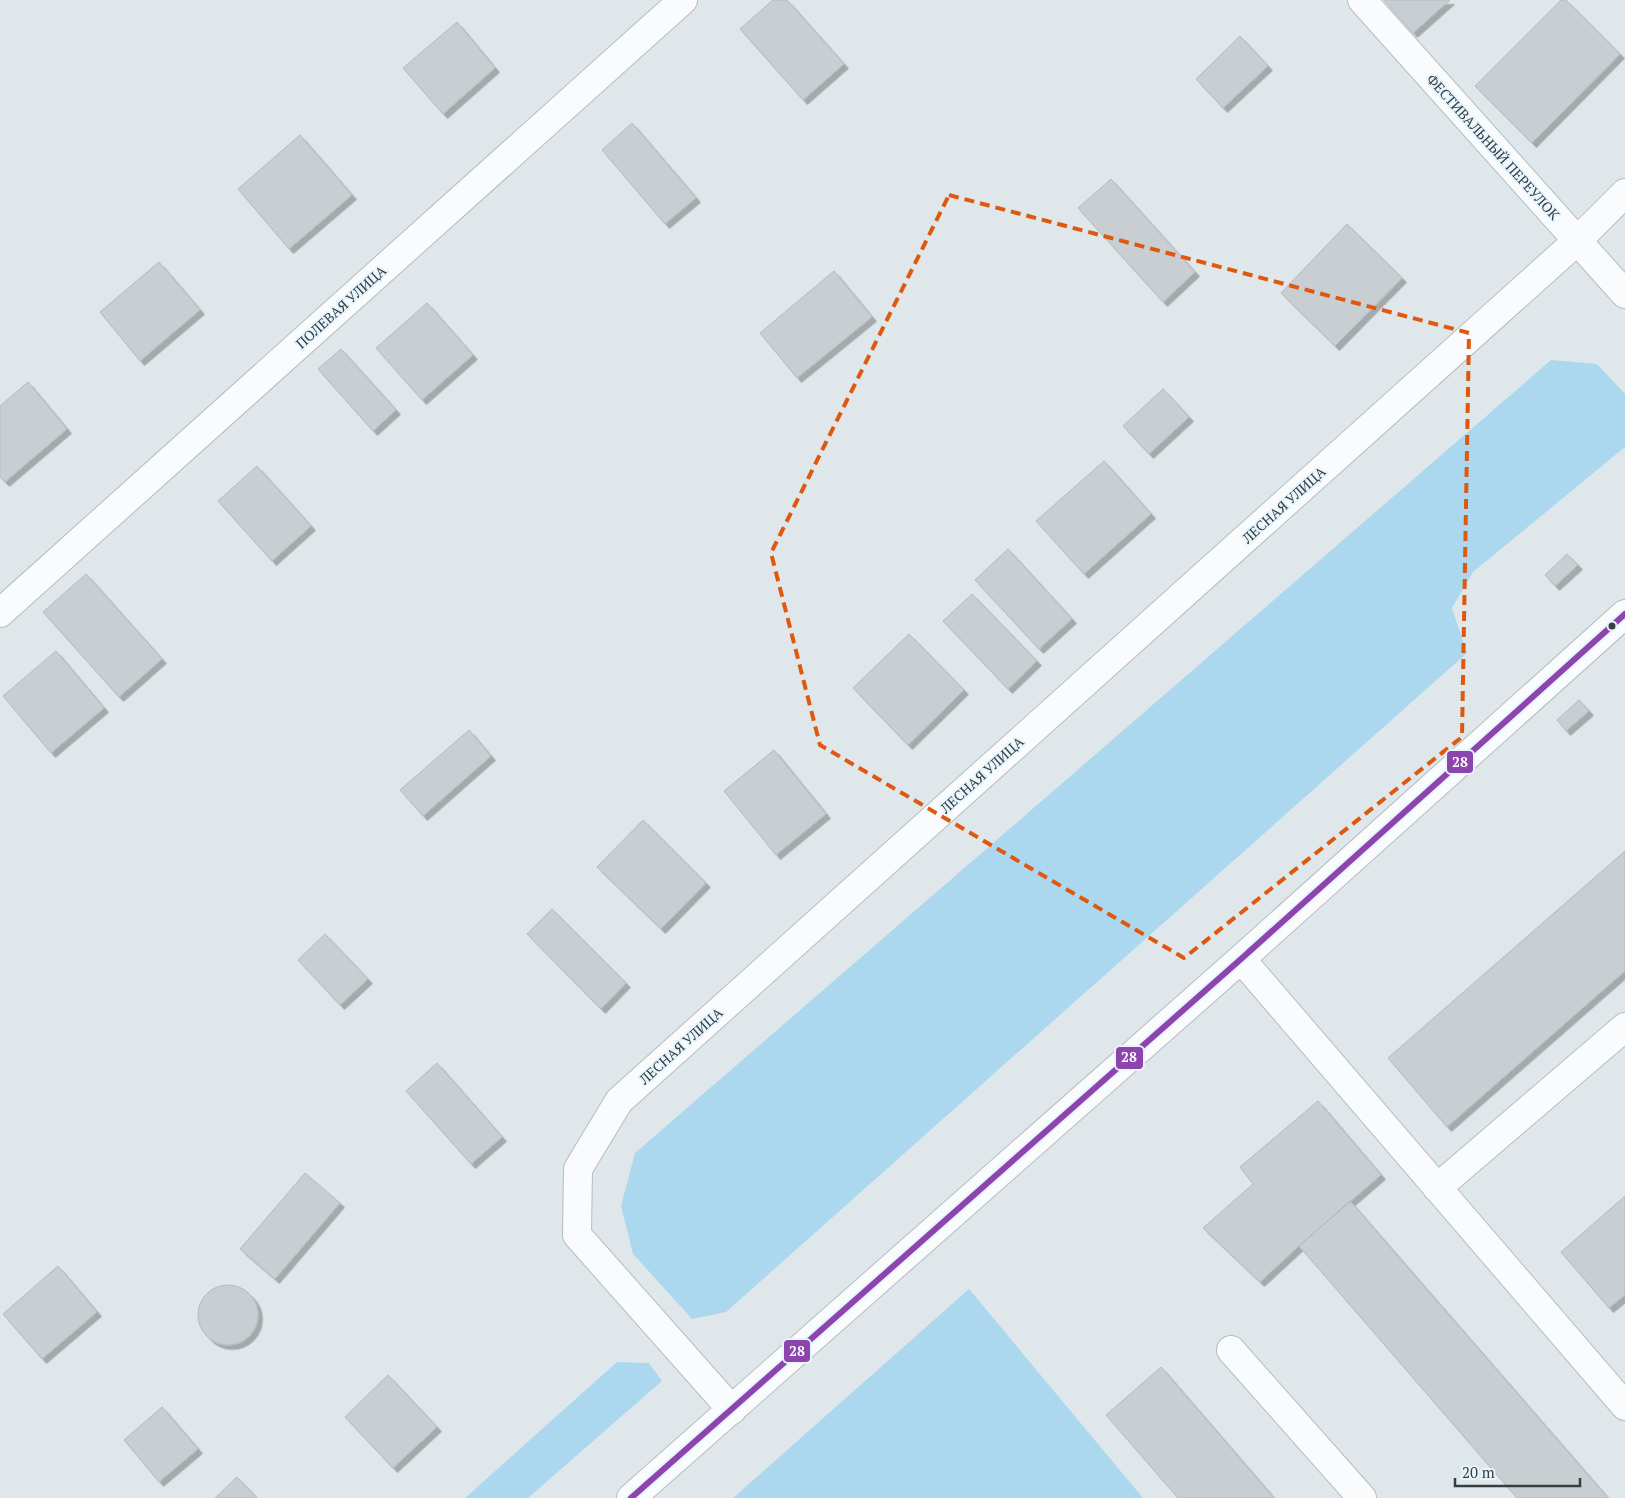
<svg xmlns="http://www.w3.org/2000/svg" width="1625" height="1498" viewBox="0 0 1625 1498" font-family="'PT Serif',serif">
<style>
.green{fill:#acd8ef}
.building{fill:#c8ced1;stroke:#b4babd;filter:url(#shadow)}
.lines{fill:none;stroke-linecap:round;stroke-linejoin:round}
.minor-casing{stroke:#b6bcbf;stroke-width:30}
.minor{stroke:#fafbfc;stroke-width:28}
.bus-1-casing{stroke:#e7f5fe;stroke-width:10}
.bus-1{stroke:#8e44ad;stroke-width:6}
.marked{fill:none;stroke:#df580f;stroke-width:4;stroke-dasharray:10 6;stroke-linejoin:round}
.bus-dot{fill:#383d40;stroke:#e7f5fe;stroke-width:2}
.labels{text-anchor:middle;stroke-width:4;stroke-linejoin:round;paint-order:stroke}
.street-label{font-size:14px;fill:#383d40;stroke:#e7f5fe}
.line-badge{stroke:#e7f5fe;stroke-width:2}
.badge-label{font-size:14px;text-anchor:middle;font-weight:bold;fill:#fff}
</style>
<defs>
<filter id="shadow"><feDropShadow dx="4.5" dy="4.5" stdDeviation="0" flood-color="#0004"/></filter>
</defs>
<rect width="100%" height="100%" fill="#dfe7eb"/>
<path class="green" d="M1551,360L1597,364L1625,394V447L1473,572L1452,608L1467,653L726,1312L692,1319L633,1254L621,1206L635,1153Z
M969,1289L1143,1498H733Z
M617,1362L649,1363L662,1381L528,1498H465Z"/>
<path class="building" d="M773,0H787L844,64L803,100L740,29Z
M1384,0H1450L1413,33Z
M1561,0H1566L1620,54L1532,143L1475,86Z
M457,22L495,68L443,114L403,68Z
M1240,36L1268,66L1223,108L1196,79Z
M632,123L696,198L665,224L602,150Z
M300,135L352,195L289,249L238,189Z
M1111,179L1195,272L1163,302L1078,208Z
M1347,224L1402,278L1335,346L1281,293Z
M159,262L200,310L140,361L100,312Z
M834,271L872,317L797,378L760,333Z
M427,303L473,355L422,400L376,348Z
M341,349L396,410L373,431L318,369Z
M28,382L67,429L5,482L0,477V406Z
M1163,389L1189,417L1149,454L1123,426Z
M1104,461L1151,514L1084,574L1036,521Z
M257,466L311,526L272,561L218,501Z
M1008,549L1072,619L1039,649L975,580Z
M1567,554L1578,565L1555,586L1545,575Z
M86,574L162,659L119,697L43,612Z
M972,594L1037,661L1008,689L943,621Z
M909,634L964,690L908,745L853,688Z
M56,651L104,708L51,753L3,696Z
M1579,700L1589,711L1566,731L1557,720Z
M469,730L491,756L423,816L400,790Z
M774,750L826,814L776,855L724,791Z
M643,820L706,883L661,929L597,867Z
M1625,851V971L1447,1127L1388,1058Z
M552,909L626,983L601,1009L527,934Z
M325,934L368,979L340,1005L298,960Z
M437,1063L502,1137L471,1164L406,1091Z
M1318,1101L1381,1175L1299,1246L1260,1282L1203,1228L1253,1184L1240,1167Z
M305,1173L340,1203L275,1279L240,1249Z
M1625,1196V1295L1609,1308L1561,1252Z
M1350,1201L1608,1498H1517L1299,1246Z
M58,1266L97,1312L42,1359L3,1314Z
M198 1315a30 30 0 1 1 60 0a30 30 0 1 1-60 0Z
M1161,1367L1274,1498H1178L1106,1415Z
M388,1375L437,1427L393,1468L345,1417Z
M162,1407L198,1449L159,1482L124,1440Z
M237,1477L257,1498H215Z"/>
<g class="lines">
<g class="minor-casing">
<path id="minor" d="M1362,0L1625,294
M0,613L683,0
M1241,959L1625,1406
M1437,1188L1625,1027
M1231,1350L1362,1498
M732,1410L577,1235L578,1169L619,1101L1577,241L1625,193
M631,1498L1241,959L1625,614"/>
</g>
<use href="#minor" class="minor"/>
<g class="bus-1-casing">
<path id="bus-1" d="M631,1498L1241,959L1625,614"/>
</g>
<use href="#bus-1" class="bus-1"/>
</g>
<path class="marked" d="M949,195L1469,333L1462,737L1184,958L820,745L771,553Z"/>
<circle class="bus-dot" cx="1612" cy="626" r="4.5"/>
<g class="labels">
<g class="street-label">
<text transform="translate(1493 147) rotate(48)" y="5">ФЕСТИВАЛЬНЫЙ ПЕРЕУЛОК</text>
<text transform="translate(341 307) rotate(-42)" y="5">ПОЛЕВАЯ УЛИЦА</text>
<text transform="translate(1284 505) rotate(-42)" y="5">ЛЕСНАЯ УЛИЦА</text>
<text transform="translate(982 775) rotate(-42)" y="5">ЛЕСНАЯ УЛИЦА</text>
<text transform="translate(681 1046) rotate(-42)" y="5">ЛЕСНАЯ УЛИЦА</text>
</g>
</g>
<g class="line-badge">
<rect x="1446" y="750" width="28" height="24" rx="5" fill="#8e44ad"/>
<rect x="1115" y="1046" width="29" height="24" rx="5" fill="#8e44ad"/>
<rect x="783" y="1339" width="28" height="24" rx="5" fill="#8e44ad"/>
</g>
<g class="badge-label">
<text x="1460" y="767">28</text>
<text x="1129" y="1062">28</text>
<text x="797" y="1356">28</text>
</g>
<path d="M1455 1478v8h125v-8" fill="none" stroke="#383d40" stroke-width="2.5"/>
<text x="1462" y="1478" font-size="15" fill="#383d40" stroke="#e7f5fe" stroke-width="4" paint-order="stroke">20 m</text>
</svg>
